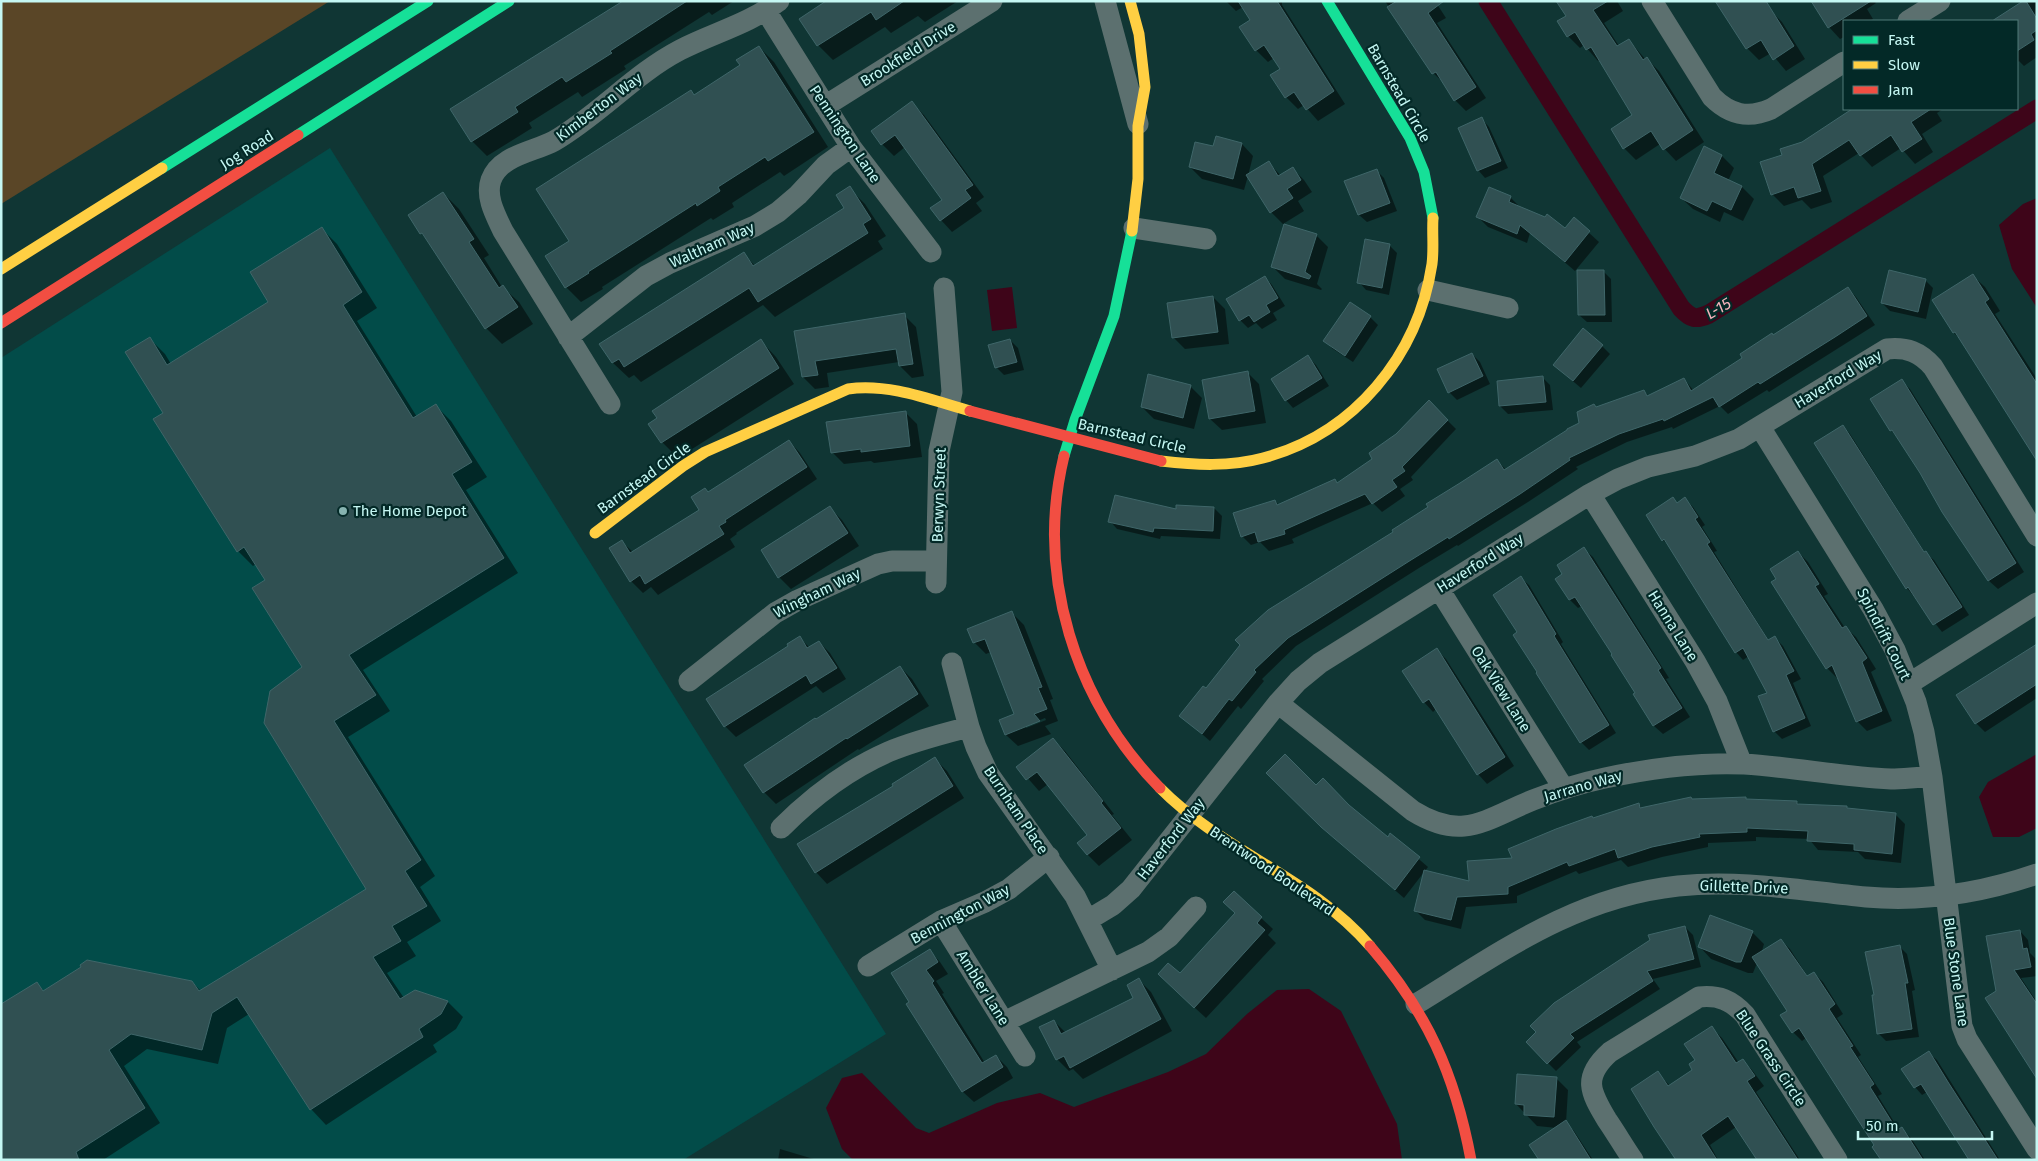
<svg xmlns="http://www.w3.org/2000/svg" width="2038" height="1161" viewBox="0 0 2038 1161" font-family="'Fira Sans',sans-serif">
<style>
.built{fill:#024c49}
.green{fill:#5a4627}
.water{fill:#3e0519}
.shadow{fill:#0007;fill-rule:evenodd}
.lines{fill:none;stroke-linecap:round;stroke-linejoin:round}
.canal{stroke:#3e0519;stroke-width:19}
.building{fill:#305052;stroke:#3f6669}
.street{stroke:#5c706f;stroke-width:21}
.fast{stroke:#16e098;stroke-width:11}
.slow{stroke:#ffcf43;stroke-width:11}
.jam{stroke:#f24e42;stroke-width:11}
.poi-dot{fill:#86b3b0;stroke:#032927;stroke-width:2}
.labels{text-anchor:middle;stroke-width:4.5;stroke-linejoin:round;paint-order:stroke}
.street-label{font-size:15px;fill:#c5f7f3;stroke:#032927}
.poi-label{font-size:15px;fill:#c5f7f3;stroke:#032927;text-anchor:start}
.water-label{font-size:16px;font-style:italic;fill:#f3b2bb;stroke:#032927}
</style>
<rect width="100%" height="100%" fill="#103634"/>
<path class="built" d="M330,148L886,1034L683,1160H1V358Z"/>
<path class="green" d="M1,1H330L1,204Z"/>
<path class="water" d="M2037,198V308L2012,269L1999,225L2023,204Z
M1012,287L1017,328L992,331L987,290Z
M2037,754V828L2019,837H1993L1979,797L1988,782Z
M1309,989L1341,1011L1397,1124L1402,1160H853L842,1149L826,1108L842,1078L862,1073L916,1128L929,1133L997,1103L1040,1093L1074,1107L1168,1072L1206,1054L1247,1014L1277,990Z"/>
<path class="shadow" d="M623,1H734L712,15L709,12L624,66L626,69L582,97L578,92L529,123L532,128L487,156L472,141Z
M829,1H958L925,22L918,16L891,33L885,27L833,60L818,45L801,19Z
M1226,1H1282V5L1345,104L1318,121L1304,105L1298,109L1286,97L1272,76L1282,70L1274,58L1268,62L1256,50L1252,20L1243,7L1236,11Z
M1385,1H1435L1446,18L1437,23L1486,98L1466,111L1455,100L1444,83L1433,73Z
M1557,1H1617L1623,11L1604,23L1619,46L1629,40L1646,60L1647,59L1659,71L1704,142L1676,161L1660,144L1636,160L1624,148L1634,115L1600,60L1598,61L1584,45L1580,48L1568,36L1567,16Z
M1716,1L1770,10L1782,22L1805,59L1786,71L1771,53L1759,60L1747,48Z
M1812,1H1874L1876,3L1867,9L1873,19L1869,21H1844V37L1840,39L1829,27Z
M2026,1H2037V57L2024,66L2019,61L2017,63V21H1991L1994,19L1995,21Z
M759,47L774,62L828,147L784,176L780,172L732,203L734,207L713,220L711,218L602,287L603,289L581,302L566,287L547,256L570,241L691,91L695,96L741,66Z
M912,103L924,115L984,197L976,203L982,211L952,232L941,220L944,200L905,147L894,156L882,144Z
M1854,109H1943L1937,113L1942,121L1922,134L1933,152L1915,164L1901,148L1872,167L1859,153L1823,176L1832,202L1811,209L1802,200L1784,206L1772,194L1783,156Z
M1482,119L1489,127L1508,168L1485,178L1478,170Z
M1242,144L1253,156L1248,176L1269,163L1281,176L1293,169L1304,180L1312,192L1298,201L1304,211L1283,224L1271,212L1248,176L1244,190L1202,179L1190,167L1214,148Z
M1704,148L1722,156L1734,168L1728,181L1742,187L1754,199L1743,221L1724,212L1720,222L1693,209L1681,198Z
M1376,170L1384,178L1397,211L1367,222L1359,215L1346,182Z
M849,188L865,204L886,236L878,241L883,249L775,317L763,305L641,382L634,375L629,378L613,363L601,344L744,254L755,266L845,208Z
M443,193L459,209L489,255L484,258L502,287L519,302L533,324L502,344L486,328L429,241L421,233Z
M1510,197L1521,208L1565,230L1574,219L1599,242L1575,271L1530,233L1527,243L1488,227L1478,217Z
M322,229L337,244L377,308L357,321L417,417L436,406L451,421L487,477L466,490L518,573L363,670L390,711L348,737L435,876L420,887L441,921L407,942L416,956L387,973L404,998L416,992L448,1002L463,1017L456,1029L433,1045L437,1052L326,1125L311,1109L249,1014L227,1028L218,1064L147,1049L124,1066L160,1123L103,1160H1L37,984L45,992L192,982L201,991L368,889L304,668L266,580L256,564L253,566L238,551L165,413L150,339L165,354L171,364L270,302Z
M1316,235L1328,247L1317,284L1322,289L1321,290L1285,279L1273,267Z
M1389,245L1397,253L1389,295L1366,290L1359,282Z
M1603,271L1611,279L1612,322H1587L1579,315Z
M1973,276L1985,287L2000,311L1995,314L2037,379V460L1961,340L1954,333L1934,301Z
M1265,277L1272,285L1285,306L1273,313L1277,320L1262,329L1256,323L1248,328L1240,320Z
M1925,280L1933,288L1926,319L1890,311L1882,303Z
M1848,288L1856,297L1875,325L1769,392L1767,390L1728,414L1720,406L1673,429L1672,427L1627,442L1576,467L1578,469L1528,502L1458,546L1457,545L1419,568L1296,646L1262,679L1264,681L1241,709L1238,706L1210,741L1181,716L1206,690L1395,533L1497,460L1506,470L1581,424L1596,408L1644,392L1649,396L1684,379L1694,391Z
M1213,297L1225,309L1229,344L1185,349L1173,337Z
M904,315L916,327L924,376L912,378L900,366L899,362L827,373L829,387L815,389L803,377L796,332Z
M1370,317L1378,325L1353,362L1333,349L1325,341Z
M1010,340L1018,348L1024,370L1004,375L996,367Z
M761,341L776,357L794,384L678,458L662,442L650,424Z
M1602,346L1610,354L1581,388L1562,372Z
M1472,354L1480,362L1490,384L1457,400L1449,392Z
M1308,357L1316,365L1329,386L1293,408L1286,400Z
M1248,373L1259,384L1266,423L1222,430L1210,419Z
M1543,378L1550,385L1553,410L1508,414L1500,406L1498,382Z
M1902,381L1910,389L2024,572L1998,589L1989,581L1898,438L1891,430Z
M1190,386L1202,398L1194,429L1154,419L1142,407Z
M1429,402L1456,429L1411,477L1413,480L1400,489L1405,496L1382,512L1373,503L1292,539L1294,543L1269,551L1260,542L1251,545L1242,536L1275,501L1279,505L1335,480L1339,484L1374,459Z
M905,412L917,424L922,457L874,463L871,461L844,464L832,452Z
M1843,426L1850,434L1925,553L1934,560L1969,615L1942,632L1907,588Z
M789,441L800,453L817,479L736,533L737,534L730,539L735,547L658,595L651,587L643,593L631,581L622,542L633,552L701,510L708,493Z
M1685,499L1693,507L1705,525L1702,527L1717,551L1714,552L1769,641L1775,638L1783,646L1801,679L1793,683L1811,726L1782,739L1774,731L1769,693L1749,656L1743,660L1736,652L1671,547L1663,540L1678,504Z
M830,508L842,520L859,546L791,589L779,577Z
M1214,508L1222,516L1220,539L1161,536L1160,539L1117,529L1110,521L1177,511Z
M1584,549L1593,557L1669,678L1666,679L1690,717L1663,734L1654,726L1635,694L1637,693L1614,655L1582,606L1578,608L1570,600L1557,579L1564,574Z
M1798,552L1808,562L1828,594L1824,596L1845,628H1846L1856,637L1876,669L1871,672L1892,721L1867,731L1857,721L1839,677L1837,678L1827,668Z
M1521,578L1529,585L1563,642L1561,644L1616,733L1589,750L1581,742L1538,674L1539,673L1519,633Z
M1012,613L1024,625L1053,699L1050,700L1058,721L1045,726L1051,734L1018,746L1006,735L1016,715L991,652L986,654L974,642ZM1045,718L1046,720L1026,728V726Z
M800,638L810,648L819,642L830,653L846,679L823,693L816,686L736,737L725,726L708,700L790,647Z
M2037,645V698L1985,732L1976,723Z
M1437,650L1446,659L1514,766L1487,784L1478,774L1436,709L1433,712L1424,702Z
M900,667L912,679L929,706L859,750L858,749L776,804L764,792L816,721Z
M1053,739L1065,751L1114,814L1112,815L1132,840L1099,866L1087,854L1089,836L1048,784L1039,791L1018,767Z
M935,759L947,771L964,798L827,884L816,872Z
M1316,787L1348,806L1388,838L1391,835L1428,867L1404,898L1332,836Z
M1693,800L1797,802L1800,805L1847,807L1849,810L1895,814L1905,824L1901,863L1865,859L1858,852L1818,850L1809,839L1756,837V841L1708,843V847L1662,857L1628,867L1621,860L1579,874L1576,871L1517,896V903L1466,907L1461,929L1425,920L1415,910L1593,819L1639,805L1642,808Z
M1261,918L1273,929L1268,935L1276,943L1206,1018L1171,986L1180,975Z
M1685,927L1693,935L1701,967L1653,979L1660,989L1577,1042L1581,1047L1556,1071L1527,1042L1538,1032Z
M2020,931L2028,940L2030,953L2035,958L2037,966V976L2021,978L2037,1002V1078L1997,992Z
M1752,932L1764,944L1761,954L1781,940L1790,949L1808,977L1814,973L1823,982L1843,1014L1837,1018L1861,1055L1858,1057L1882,1094L1878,1096L1899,1130L1902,1129L1911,1138L1925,1160H1884L1806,1038L1802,1041L1793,1032L1789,1011L1757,963L1753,973H1748L1711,959L1700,947Z
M1899,946L1907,954L1915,990L1912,991L1919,1037L1886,1041L1878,1033L1876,996Z
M930,951L940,962L948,974L936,981L944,993L942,994L985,1063L996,1056L1007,1067L1013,1078L974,1102L963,1092L908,1004Z
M1139,980L1151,992L1172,1031L1083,1079L1073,1069L1069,1071L1057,1059L1054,1021L1066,1033L1135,998Z
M1712,1028L1722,1038L1739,1063L1743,1060L1752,1070L1764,1086L1756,1092L1800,1160H1758L1736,1127L1710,1145L1718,1160H1676L1658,1073L1670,1086L1694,1070L1696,1061Z
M1929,1053L1937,1060L2000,1160H1972L1927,1092L1922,1095L1915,1087Z
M1557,1079L1568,1090L1566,1123L1574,1131L1593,1160H1540L1557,1128L1537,1126L1516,1104Z
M780,1149L817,1160H778Z"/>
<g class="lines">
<path class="canal" d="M1488,1L1681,308C1691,319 1696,320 1709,314L2037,109"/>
</g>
<path class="building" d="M623,1H687L610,51L612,53L566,82L562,77L515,107L518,112L471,142L450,109Z
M826,1H904L876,20L871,12L817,46L799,19Z
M1238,1H1277L1334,91L1306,110L1294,92L1285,98L1270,75L1280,69L1264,45L1255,51L1239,27L1250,20Z
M1397,1H1444L1428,13L1476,87L1454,101L1436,72L1432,74L1387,7Z
M1556,1H1608L1593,10L1617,46L1629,39L1643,60L1647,57L1693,130L1663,150L1651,131L1623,149L1611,129L1632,115L1591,47L1586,50L1575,32L1567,37L1557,21L1566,16Z
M1715,1H1766L1794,46L1773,60L1761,40L1746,49Z
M1811,1H1871L1828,28Z
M2023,1H2026L2037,19V30L2031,34L2034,40L2017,51V21H1992Z
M759,46L814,132L768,161L765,157L718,187L720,191L697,206L696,203L588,272L589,273L565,288L545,256L569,241L536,189L691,90L694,95L740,65L736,60Z
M912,101L973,185L965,190L971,198L940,221L930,208L942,200L895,135L881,145L871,131Z
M1852,109H1931L1911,122L1922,139L1902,152L1891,135L1860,156L1849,140L1812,164L1821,191L1798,198L1794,187L1771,195L1760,162L1782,155L1780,149L1802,142Z
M1482,117L1501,161L1477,171L1458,128Z
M1216,136L1242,143L1233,179L1189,167L1195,142L1213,146Z
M1704,146L1722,155L1714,173L1742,186L1731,210L1712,201L1707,211L1680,198Z
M1269,161L1278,176L1293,167L1301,180L1287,189L1293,198L1270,213L1246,175Z
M1377,169L1390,203L1358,215L1344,181Z
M850,186L871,219L863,224L868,233L758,302L749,288L624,367L619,359L612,363L599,344L744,252L753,266L844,208L836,195Z
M1489,187L1511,196L1509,202L1545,217L1547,214L1565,228L1574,217L1590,231L1565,262L1520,225L1517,234L1476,217Z
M443,192L474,239L469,242L499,288L503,285L518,307L485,329L422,233L420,234L408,215Z
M1284,224L1317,234L1305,272L1311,276L1309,279L1271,267Z
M322,227L362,292L343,305L413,418L436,404L472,462L452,474L504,558L349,655L376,695L334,721L421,860L405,871L427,906L392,926L401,941L373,957L400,999L415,990L448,1001L441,1014L419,1029L423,1037L310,1110L237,997L212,1013L202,1050L131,1034L109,1050L145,1108L76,1152L79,1160H1V1004L37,982L43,991L81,967L80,965L87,960L192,981L199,991L366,889L264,723L270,691L302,667L252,588L265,580L244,547L237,552L153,419L163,413L125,352L150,337L167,365L268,302L250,272Z
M1365,239L1390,244L1382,288L1357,283Z
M1577,270H1604L1605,315H1578Z
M1889,270L1926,279L1918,312L1881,303Z
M1973,274L1989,299L1985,302L2037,384V461L1955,332L1953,333L1932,300Z
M1265,276L1278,298L1266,305L1270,312L1254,322L1249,315L1239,321L1226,299Z
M1848,287L1867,316L1835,337L1760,384L1758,382L1719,407L1713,397L1664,421L1663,419L1619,434L1569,458L1570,460L1520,494L1449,539L1448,537L1411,560L1288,638L1254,670L1256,672L1232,701L1229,699L1202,734L1179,716L1203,686L1206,688L1240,645L1235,640L1268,610L1393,532L1392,530L1428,507L1426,504L1460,483L1497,459L1504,470L1567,430V429L1579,423L1577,412L1594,404L1596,407L1644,390L1647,396L1684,378L1691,391L1742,358L1740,354L1772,333L1773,335Z
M1213,296L1218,332L1172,338L1167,303Z
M1350,302L1371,316L1345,356L1323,341Z
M905,313L913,364L899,366L896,349L815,361L818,375L802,377L794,331Z
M1583,328L1603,345L1573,381L1553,365Z
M761,339L779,368L661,443L648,424L657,418L652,411Z
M1010,339L1017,362L995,368L988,345Z
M1472,353L1483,376L1448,393L1437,369Z
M1308,355L1322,378L1285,401L1271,379Z
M1248,371L1255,411L1209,419L1202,380Z
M1148,374L1191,385L1183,418L1141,407Z
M1543,376L1546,402L1499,406L1497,381Z
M1902,379L2016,563L1988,581L1942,512L1920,473L1892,430L1890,431L1870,399Z
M1429,400L1448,420L1402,467L1405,471L1392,480L1397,487L1372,504L1365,494L1284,530L1285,534L1258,542L1255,532L1241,537L1233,513L1275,500L1277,505L1335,479L1337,483L1372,459L1369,453L1396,434Z
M906,411L910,446L861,452V449L831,453L826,422Z
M1843,425L1924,552L1926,551L1962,607L1933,625L1908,587L1906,589L1814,443Z
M789,440L807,467L725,520L726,522L719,526L724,534L645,584L640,575L630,582L609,548L622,540L630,553L699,510L691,497L705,488L708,492Z
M1115,495L1176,509V505L1214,507L1213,531L1154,528L1153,532L1108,522Z
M1673,497L1677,503L1685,497L1698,517L1695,519L1710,542L1707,544L1768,640L1775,636L1794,671L1786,675L1805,718L1773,732L1758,696L1767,693L1743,648L1735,653L1664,539L1662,541L1646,515Z
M830,506L848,533L778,578L761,550Z
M1584,547L1661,668L1658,670L1682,708L1653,726L1633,694L1635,693L1611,655L1612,654L1575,597L1569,600L1555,579L1562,574L1557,565Z
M1798,551L1819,584L1815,586L1842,628L1846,626L1867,658L1862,662L1882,711L1856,722L1832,665L1826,669L1771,582L1776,579L1770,569Z
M1521,576L1556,634L1554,636L1609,725L1580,743L1536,673L1537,672L1513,635L1517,632L1493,595Z
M1012,611L1042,687L1038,688L1047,709L1034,714L1040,721L1005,735L999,720L1014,714L985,639L973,643L967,629Z
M800,636L807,648L819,641L837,668L811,684L806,675L724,727L706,699L788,646L787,644Z
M2037,644V684L1975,724L1956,695Z
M1437,648L1505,757L1477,775L1429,699L1423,703L1402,671Z
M900,666L918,694L847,739L846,738L763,793L744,765L815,718L816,719Z
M1053,738L1103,801L1101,803L1121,828L1087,855L1077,843L1087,835L1037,772L1026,780L1016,767Z
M1285,754L1316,785L1323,778L1349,805L1388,837L1390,833L1420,857L1395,890L1321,827L1266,773Z
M935,757L953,786L815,873L797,844L893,786L892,784Z
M1691,797L1692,799L1746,797V799L1797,801V804L1847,806V808L1896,813L1892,854L1854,850V844L1807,841L1808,831L1747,828V832L1699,834L1700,837L1652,847L1618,858L1615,849L1569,866L1567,862L1508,887V894L1457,897L1451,920L1414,911L1424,870L1469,881L1467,861L1512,858L1508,849L1556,829L1592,816L1593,818L1639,803L1640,808Z
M1234,891L1262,917L1257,923L1265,930L1194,1008L1158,974L1168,963L1180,973L1235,913L1223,902Z
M1710,915L1753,931L1741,962H1736L1698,947Z
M1685,926L1694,959L1647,971L1653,981L1570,1034L1574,1038L1547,1064L1526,1042L1536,1032L1530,1026L1554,1003L1650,940L1648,935Z
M2020,930L2023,949L2027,948L2031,967L2014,970L2037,1004V1079L1985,998L1996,991L1986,936Z
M1781,939L1807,976L1814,972L1835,1004L1829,1009L1853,1046L1850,1047L1874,1084L1870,1087L1897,1130L1902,1127L1923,1160H1881L1872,1147L1874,1145L1799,1028L1792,1033L1780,1015L1787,1011L1752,957Z
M1900,945L1908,983H1905L1912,1029L1877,1034L1872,995H1874L1865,952Z
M930,949L938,962L926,970L934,981L932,983L954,1019L982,1063L996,1055L1003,1067L962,1092L906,1004L909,1002L891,973Z
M1139,978L1161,1019L1070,1068L1064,1056L1056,1060L1039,1027L1054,1020L1061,1034L1133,998L1127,985Z
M1712,1026L1736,1063L1743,1059L1755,1076L1747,1081L1798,1160H1757L1728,1116L1701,1135L1717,1160H1676L1654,1127L1631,1089L1658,1071L1668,1086L1692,1070L1689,1064L1695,1060L1684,1044Z
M1929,1051L1948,1082L1998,1160H1969L1921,1084L1914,1088L1901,1069Z
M1517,1074L1557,1077L1554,1117L1524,1115V1105L1515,1104Z
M1566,1120L1591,1160H1539L1529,1145Z"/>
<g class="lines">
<path class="street" d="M1105,1L1138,124
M1652,1L1712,97C1730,115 1748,119 1771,109L1844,62
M766,11L851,147L931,252
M1908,21L1940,1
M825,106L992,1
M1134,228L1206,239
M1428,290L1508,308
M568,337L646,276L670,263L755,226L778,212L798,195L826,165L851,147
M610,404L503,231C496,216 485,197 491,180C500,155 534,152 554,141C599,115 634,74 680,50C713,33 749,24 779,1
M1760,427L1873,609L1895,650L1916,702L1924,732L1932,777L1962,1026L1967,1039L2037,1149
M1590,494L1695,661L1717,701L1742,764
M936,583L939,451L952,392L944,288
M1439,589L1564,789
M952,663L969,727L976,747L988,773L1075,896L1112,970
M689,681L775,613L798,600L878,564L892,561H936
M1910,683L2037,603
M1278,703L1413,811C1463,842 1486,819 1533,800C1556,791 1581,783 1605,778C1651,768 1697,762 1744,764C1793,767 1841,777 1891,779C1904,779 1918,777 1932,777
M781,828C812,797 847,770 888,752C914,741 942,734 969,727
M1088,920L1113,905L1131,889L1278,703L1298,681L1320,663L1590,494L1618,479L1648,467L1695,456L1739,439L1887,349C1907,347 1920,352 1933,367L2037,536
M941,921L1025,1056
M868,966L941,921L985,902L1009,889L1049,857
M1416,1004C1501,952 1575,897 1678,886C1741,879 1803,891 1866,897C1924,902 1982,893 2037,874
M1004,1022L1148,952L1169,937L1196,907
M1633,1160C1624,1147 1616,1133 1607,1120C1590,1092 1582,1077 1610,1052L1699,997C1719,995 1731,1000 1745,1015L1837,1160"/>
<path class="fast" d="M1327,1L1410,138L1424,172L1433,218
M298,135L509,1
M162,168L428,1
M1064,456L1075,420L1114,316L1132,231"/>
<path class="slow" d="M1130,1L1139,34L1145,87L1138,126V179L1132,231
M1,269L162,168
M1161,461C1195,465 1230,467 1263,458C1354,434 1418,356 1432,264C1434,249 1432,233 1433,218
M595,533L683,466L705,452L848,389C889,383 931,400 970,411
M1160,788C1222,851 1312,878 1370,946"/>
<path class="jam" d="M1,323L298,135
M970,411L1161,461
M1064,456C1035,575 1075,701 1160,788
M1370,946C1427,1012 1455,1074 1471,1160"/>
</g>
<circle class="poi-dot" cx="343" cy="511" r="5"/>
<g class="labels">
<g class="street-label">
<text transform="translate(908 54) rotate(-32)" y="5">Brookfield Drive</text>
<text transform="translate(1399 93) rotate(60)" y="5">Barnstead Circle</text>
<text transform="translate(599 107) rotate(-37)" y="5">Kimberton Way</text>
<text transform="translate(845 134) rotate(56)" y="5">Pennington Lane</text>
<text transform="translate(247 150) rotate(-32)" y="5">Jog Road</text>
<text transform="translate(712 245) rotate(-24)" y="5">Waltham Way</text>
<text transform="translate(1838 379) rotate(-31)" y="5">Haverford Way</text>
<text transform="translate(1132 436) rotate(13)" y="5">Barnstead Circle</text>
<text transform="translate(644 478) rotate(-36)" y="5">Barnstead Circle</text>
<text transform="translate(939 495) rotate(-88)" y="5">Berwyn Street</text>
<text transform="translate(1480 563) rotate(-32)" y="5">Haverford Way</text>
<text transform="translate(817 593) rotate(-26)" y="5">Wingham Way</text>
<text transform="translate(1673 626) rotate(58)" y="5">Hanna Lane</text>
<text transform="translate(1884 634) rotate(63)" y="5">Spindrift Court</text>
<text transform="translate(1501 689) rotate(58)" y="5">Oak View Lane</text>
<text transform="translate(1583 786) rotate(-16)" y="5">Jarrano Way</text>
<text transform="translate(1016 810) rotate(56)" y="5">Burnham Place</text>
<text transform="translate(1171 839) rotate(-52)" y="5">Haverford Way</text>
<text transform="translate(1272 871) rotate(34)" y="5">Brentwood Boulevard</text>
<text transform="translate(1744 887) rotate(2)" y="5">Gillette Drive</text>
<text transform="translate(960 914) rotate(-28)" y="5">Bennington Way</text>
<text transform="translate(1956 972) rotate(82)" y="5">Blue Stone Lane</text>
<text transform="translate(983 988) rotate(58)" y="5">Ambler Lane</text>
<text transform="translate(1771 1058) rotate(56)" y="5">Blue Grass Circle</text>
</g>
<g class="poi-label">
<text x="353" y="516">The Home Depot</text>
</g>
<g class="water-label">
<text transform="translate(1718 308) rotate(-30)" y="6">L-15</text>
</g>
</g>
<rect width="2038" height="1161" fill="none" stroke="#c5f7f3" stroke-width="5"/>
<rect x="1843" y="20" width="175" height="90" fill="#032927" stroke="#517b79"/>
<rect x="1853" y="36" width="25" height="8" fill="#16e098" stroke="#517b79"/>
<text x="1888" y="45" font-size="15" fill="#c5f7f3">Fast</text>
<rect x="1853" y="61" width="25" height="8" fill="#ffcf43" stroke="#517b79"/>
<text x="1888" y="70" font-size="15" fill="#c5f7f3">Slow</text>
<rect x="1853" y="86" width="25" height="8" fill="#f24e42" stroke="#517b79"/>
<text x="1888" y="95" font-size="15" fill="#c5f7f3">Jam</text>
<path d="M1858 1131v8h134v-8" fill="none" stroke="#c5f7f3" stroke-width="2.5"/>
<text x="1866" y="1131" font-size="15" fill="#c5f7f3" stroke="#032927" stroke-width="4" paint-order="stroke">50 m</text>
</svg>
